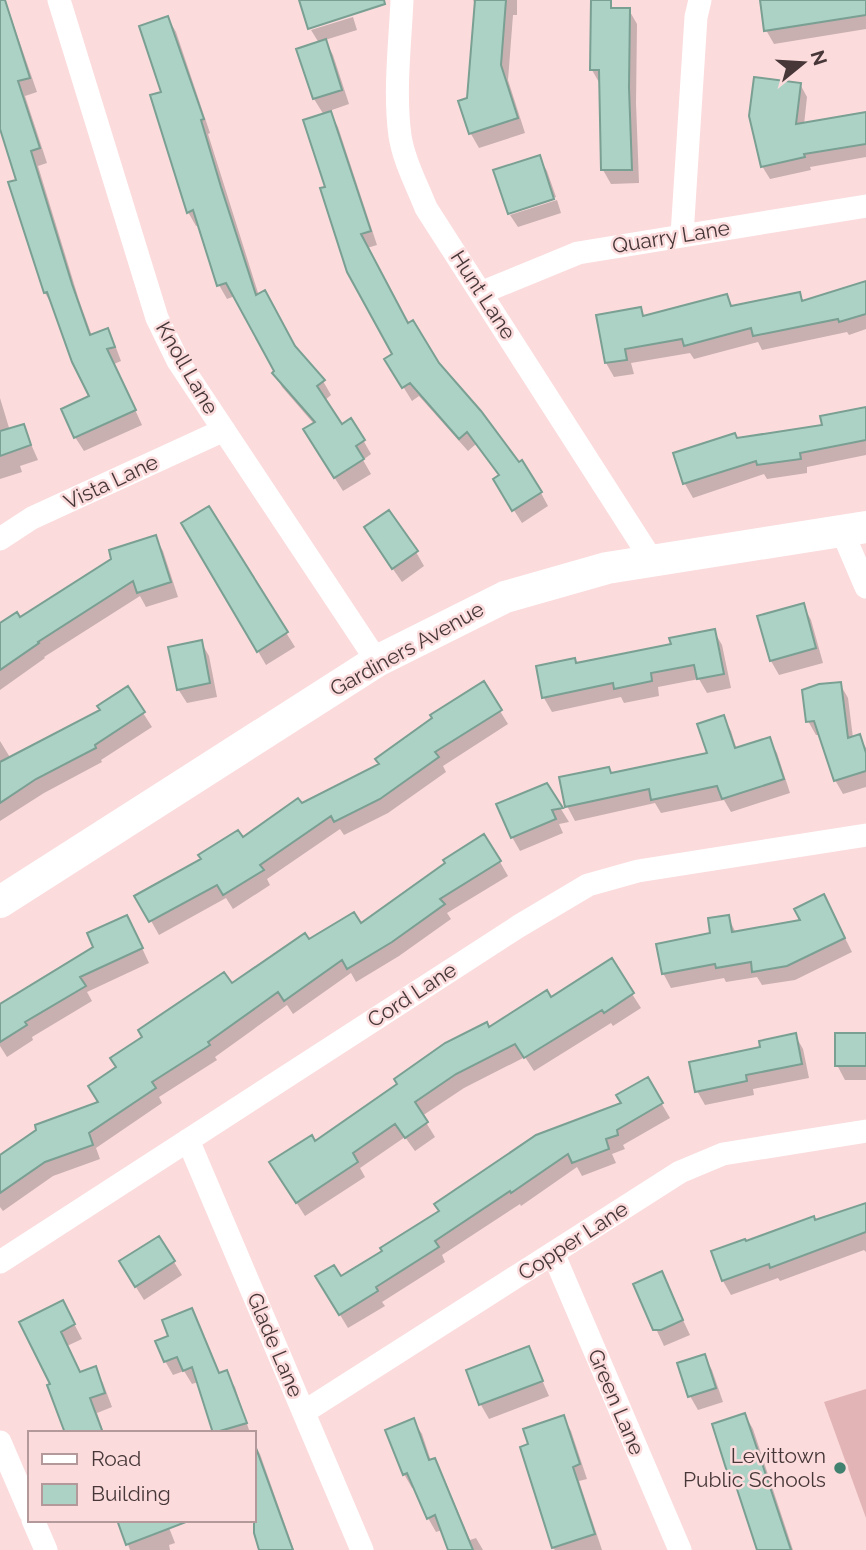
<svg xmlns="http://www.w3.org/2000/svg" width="866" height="1550" viewBox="0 0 866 1550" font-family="Raleway,sans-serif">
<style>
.green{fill:#e3b4b6}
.shadow{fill:#0003}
.building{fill:#acd2c6;stroke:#7a9f93;stroke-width:2}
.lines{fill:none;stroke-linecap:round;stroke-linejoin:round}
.street{stroke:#fff;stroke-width:23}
.secondary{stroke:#fff;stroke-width:32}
.poi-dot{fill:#41816f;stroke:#fbdbdc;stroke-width:2.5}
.labels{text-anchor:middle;stroke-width:5;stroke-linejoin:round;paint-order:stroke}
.street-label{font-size:21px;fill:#473738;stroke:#fbdbdc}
.poi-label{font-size:21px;fill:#473738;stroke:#fbdbdc;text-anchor:end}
</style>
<rect width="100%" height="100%" fill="#fbdbdc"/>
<path class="green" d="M866,1389V1518L824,1402Z"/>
<path class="shadow" d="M0,0H5L37,92L25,96L47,163L38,166L79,300L92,336L107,331L115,345L121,361L114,364L142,425L84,451L75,437L91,397L53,307L45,293L11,184L19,181L0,124Z
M473,0H517V15H513L508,80L525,133L479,148L471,134L460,102L468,100L476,6Z
M767,0H866V29L774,44L766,30Z
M629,10L637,24L636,103L639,183L611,184L603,170L600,84L592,70Z
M353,17L357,30L325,40L333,55L349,104L329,111L338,127L377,245L367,248L408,325L541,493L548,506L522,523L503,493L500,477L476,444L468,451L419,396L412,401L386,359L394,354L327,188L324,115L314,99L319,43L311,30Z
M168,18L176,32L210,133L208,134L259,296L295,348L323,381L331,395L325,400L342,426L363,440L371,454L363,460L371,474L343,491L313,444L314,424L282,387L235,296L227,299L219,285L200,225L196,226L188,212L163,93Z
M800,84L807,97L804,125L866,115V157L810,167L811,170L770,179L762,166Z
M539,157L547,171L556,197L510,212V214L496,171Z
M557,200L561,213L518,227L510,215Z
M866,283V329L849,335L847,332L762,350L758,342L694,359L690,353L631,363L634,374L614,377L606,363L640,309L645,317L726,296L733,308L799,294L804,302Z
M0,398L10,431L23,426L38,460L20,466L22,472L0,479Z
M866,410V455L807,467V473L767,479L764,474L693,498L685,484L675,454L737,439L824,427Z
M209,509L295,647L266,665L184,524Z
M155,537L163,551L178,597L146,607L140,596L44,657L45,658L0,690V626L20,620Z
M374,542L416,552L424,566L402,582Z
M803,605L811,620L823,663L779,675L771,661L759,618Z
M714,631L722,645L731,688L707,693L699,679L658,687L659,696L624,703L621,697L552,712L544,698L577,665L673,646Z
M201,642L209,656L217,697L187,703L178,689Z
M840,684L848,698L853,738L859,736L866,748V787L843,794L835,780L820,735H816L808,721Z
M129,691L152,727L101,760L102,762L44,793L0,821V741L11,759L102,711Z
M500,711L508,724L443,766L446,772L388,813L344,835L340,829L267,879L270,885L233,909L226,898L159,935L137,896L301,805L381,765Z
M723,717L731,731L737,750L769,739L777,753L790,793L731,812L724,800L661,813L655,803L575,821L567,806L609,769L612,775L709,754Z
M546,785L569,822L559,824L563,833L520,851L512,837Z
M500,862L508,876L447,913L451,919L399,956L356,982L351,973L293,1014L287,1005L215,1057L217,1060L159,1097L162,1103L96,1148L100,1159L53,1176L3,1211L0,1207V1157L100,1103L232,986L308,941L360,925Z
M831,910L852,952L795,980L762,985L757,977L726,982L724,978L671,988L663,973L712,935L728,917L736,933L802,922Z
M134,931L149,963L87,992L92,1001L32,1037L33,1040L7,1057L0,1046V1007L95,947Z
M611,961L641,1008L613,1026L611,1023L534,1071L525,1057L464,1088L422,1116L435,1137L415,1151L405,1137L360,1168L365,1177L305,1216L280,1177L315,1143L489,1029L551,1000Z
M795,1035L803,1049L809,1078L753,1089L754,1095L705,1105L697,1091L762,1049Z
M866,1035V1080H845L837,1065Z
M647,1079L670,1118L623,1145L625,1149L612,1154L616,1163L582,1176L577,1167L521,1206L520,1204L442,1255L445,1262L382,1302L385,1306L348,1328L317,1277L341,1278L623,1104Z
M866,1205V1252L864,1250L780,1281L778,1278L731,1295L723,1281L713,1252Z
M174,1262L182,1275L144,1300L129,1276Z
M661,1273L690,1335L664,1346L635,1284Z
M191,1310L220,1375L226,1373L235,1387L250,1433H215L198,1382L192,1384L184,1371L173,1375L165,1361L170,1337Z
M70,1316L82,1339L67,1346L81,1374L95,1368L103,1383L112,1407L97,1413L104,1433H67L52,1385L21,1323Z
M528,1348L549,1396L489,1419L481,1405L468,1371Z
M704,1356L712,1370L723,1402L698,1410L690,1396Z
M745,1415L753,1429L793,1550H759L739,1491L731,1477Z
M563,1417L571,1431L587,1479L579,1481L602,1550H555L553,1548L530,1445Z
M413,1420L422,1434L431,1461L434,1460L442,1474L470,1540L476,1538L483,1550H450L442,1530L436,1532L428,1518L415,1487L412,1488L404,1474Z
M254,1444L260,1454L294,1550H262L252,1520Z
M119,1520H166L175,1543L169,1545L170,1550H130Z"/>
<path class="building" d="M0,0H5L30,78L18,81L40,148L31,151L72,284L90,335L108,328L115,347L107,349L136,410L74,438L61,409L89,396L72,362L47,292L44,293L8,182L16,180L0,129Z
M299,0H384L385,4L308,29Z
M475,0H506L501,65L518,118L469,134L458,101L467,98Z
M591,0H611V8H630L629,88L632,170H601L599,70H590Z
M760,0H866V15L764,31Z
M168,16L204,119L201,120L221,187L256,295L265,290L295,346L325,380L317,386L342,424L351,418L365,440L356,446L364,459L334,478L303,429L315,422L272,373L274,371L226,283L217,286L193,210L187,213L150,95L161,92L139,26Z
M326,39L342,90L313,99L296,49Z
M754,77L801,83L796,124L866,112V144L804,154L805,157L761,167L749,116Z
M331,111L371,231L361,234L408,323L413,320L439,363L481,411L519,462L522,460L542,492L512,511L493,479L499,475L467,432L459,439L410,383L402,388L384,359L392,354L347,272L320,188L325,187L303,120Z
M540,155L554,199L508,214L493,170Z
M866,281V314L839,322L838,319L753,336L751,328L684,346L682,339L625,349L627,360L605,363L596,315L641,307L643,316L727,294L731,306L800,292L802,301Z
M866,407V440L800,453L801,459L757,465L756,461L683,484L673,453L735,433L737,438L822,425L820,416Z
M24,424L31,445L0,456V431Z
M209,506L288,632L257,652L181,523Z
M389,510L418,551L392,569L364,527Z
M156,535L171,582L137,593L133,581L38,642L39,643L0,670V623L17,612L20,617L111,559L109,550Z
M804,603L816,648L770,661L757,616Z
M715,629L724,674L697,679L694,665L651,673L652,681L614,689L613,683L542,698L536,666L575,658L576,663L671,644L669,638Z
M202,640L210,683L177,690L168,647Z
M484,681L502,710L435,752L439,757L380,799L334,822L331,816L260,865L264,870L223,895L217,885L149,922L134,896L201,859L198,855L238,830L243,837L298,798L302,803L379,764L375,759L432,718L430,715Z
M841,682L848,738L860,734L866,753V771L834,781L814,721L806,722L802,690L819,684Z
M128,686L145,712L95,745L96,748L36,779L0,803V762L100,710L97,706Z
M724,715L735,748L770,737L784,779L722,799L717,786L651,800L649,789L565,807L559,777L609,767L611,773L707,753L697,724Z
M547,783L563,808L552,810L556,819L511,838L496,804Z
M484,834L501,861L440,899L445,904L392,942L347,969L342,960L284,1001L278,992L208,1042L210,1045L152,1082L156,1088L89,1133L93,1145L45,1162L0,1193V1155L36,1130L35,1125L98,1102L88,1086L116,1067L110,1058L142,1037L138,1030L224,972L232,983L305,933L309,939L354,912L361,923L445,863L443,860Z
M824,894L845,938L787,966L752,972L751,962L716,968L715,964L662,974L656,944L710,933L708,918L729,915L732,932L800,920L794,909Z
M127,915L143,948L80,977L86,986L25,1022L27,1025L0,1042V1004L93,947L87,933Z
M612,958L634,993L604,1013L602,1010L524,1058L515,1044L456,1074L415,1102L428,1122L405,1138L395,1124L353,1153L358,1162L296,1203L269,1162L312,1135L315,1141L397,1084L394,1079L445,1043L487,1022L489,1027L547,990L551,997Z
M796,1033L802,1064L746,1075L747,1081L695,1092L689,1062L760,1047L759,1041Z
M835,1033H866V1066H835Z
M648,1077L663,1103L617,1130L618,1135L606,1139L609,1149L572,1163L568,1154L511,1193L510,1191L435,1241L439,1247L376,1287L378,1291L339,1315L315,1276L334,1265L341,1276L382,1251L380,1248L439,1211L434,1204L536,1135L621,1103L616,1095Z
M866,1203V1232L770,1268L769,1264L722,1281L711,1251L745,1239L746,1241L814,1216L815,1220Z
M159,1236L175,1261L135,1287L119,1261Z
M662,1271L683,1320L661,1330H653L633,1284Z
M63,1300L75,1324L61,1332L80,1372L96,1366L105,1393L90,1398L103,1433H65L47,1385L50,1384L19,1322Z
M192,1308L219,1373L227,1370L247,1423L213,1433L192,1367L183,1371L177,1357L164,1362L155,1341L168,1336L162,1320Z
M529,1346L543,1381L479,1405L466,1370Z
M705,1354L716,1388L688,1397L677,1363Z
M745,1413L768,1481L791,1550H757L733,1477L729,1478L712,1424Z
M564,1415L580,1464L573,1467L595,1534L552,1548L520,1447L528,1444L523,1429Z
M414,1418L429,1460L435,1458L473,1550H448L435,1515L427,1519L407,1473L403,1475L385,1430Z
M254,1448H256L293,1550H259L254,1533Z
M117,1520H185L186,1522L126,1545Z"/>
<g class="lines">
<path class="street" d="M59,0L157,318L178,361L377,661
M402,0C400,45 394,92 400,136C404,161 417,185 426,208L653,562
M682,235L696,17L700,0
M483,292L578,253L866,206
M842,531L866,587
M0,539L32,518L224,430
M188,1140L362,1550
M553,1253L680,1550
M0,1262L519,926L588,885L638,871L866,835
M304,1412L680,1172L723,1154L866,1131
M0,1442L30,1512
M33,1520L46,1550"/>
<path class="secondary" d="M0,902L377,661L505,597L607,568L866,527"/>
</g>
<circle class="poi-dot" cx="840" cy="1468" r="7"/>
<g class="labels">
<g class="street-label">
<text transform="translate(671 237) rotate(-9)" y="7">Quarry Lane</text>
<text transform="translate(483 295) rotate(57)" y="7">Hunt Lane</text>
<text transform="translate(187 368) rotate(60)" y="7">Knoll Lane</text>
<text transform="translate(111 482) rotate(-25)" y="7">Vista Lane</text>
<text transform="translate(407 649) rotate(-29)" y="7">Gardiners Avenue</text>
<text transform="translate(412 995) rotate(-33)" y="7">Cord Lane</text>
<text transform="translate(573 1241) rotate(-33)" y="7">Copper Lane</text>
<text transform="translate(275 1345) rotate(67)" y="7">Glade Lane</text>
<text transform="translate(616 1402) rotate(67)" y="7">Green Lane</text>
</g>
<g class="poi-label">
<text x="826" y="1463">Levittown<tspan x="826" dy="24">Public Schools</tspan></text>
</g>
</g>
<rect x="28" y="1431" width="228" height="91" fill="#fbdbdc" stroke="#b3999a" stroke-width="2"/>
<rect x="42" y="1454" width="35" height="10" fill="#ffffff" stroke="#b3999a" stroke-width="2"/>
<text x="91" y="1466" font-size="21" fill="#473738">Road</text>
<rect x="42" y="1484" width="35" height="21" fill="#acd2c6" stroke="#b3999a" stroke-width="2"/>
<text x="91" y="1501" font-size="21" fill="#473738">Building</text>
<g transform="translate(803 63) rotate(72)" stroke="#fbdbdc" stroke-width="5" paint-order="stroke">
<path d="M0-5L12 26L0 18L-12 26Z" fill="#473738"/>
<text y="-10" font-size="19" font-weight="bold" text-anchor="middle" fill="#473738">N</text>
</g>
</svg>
